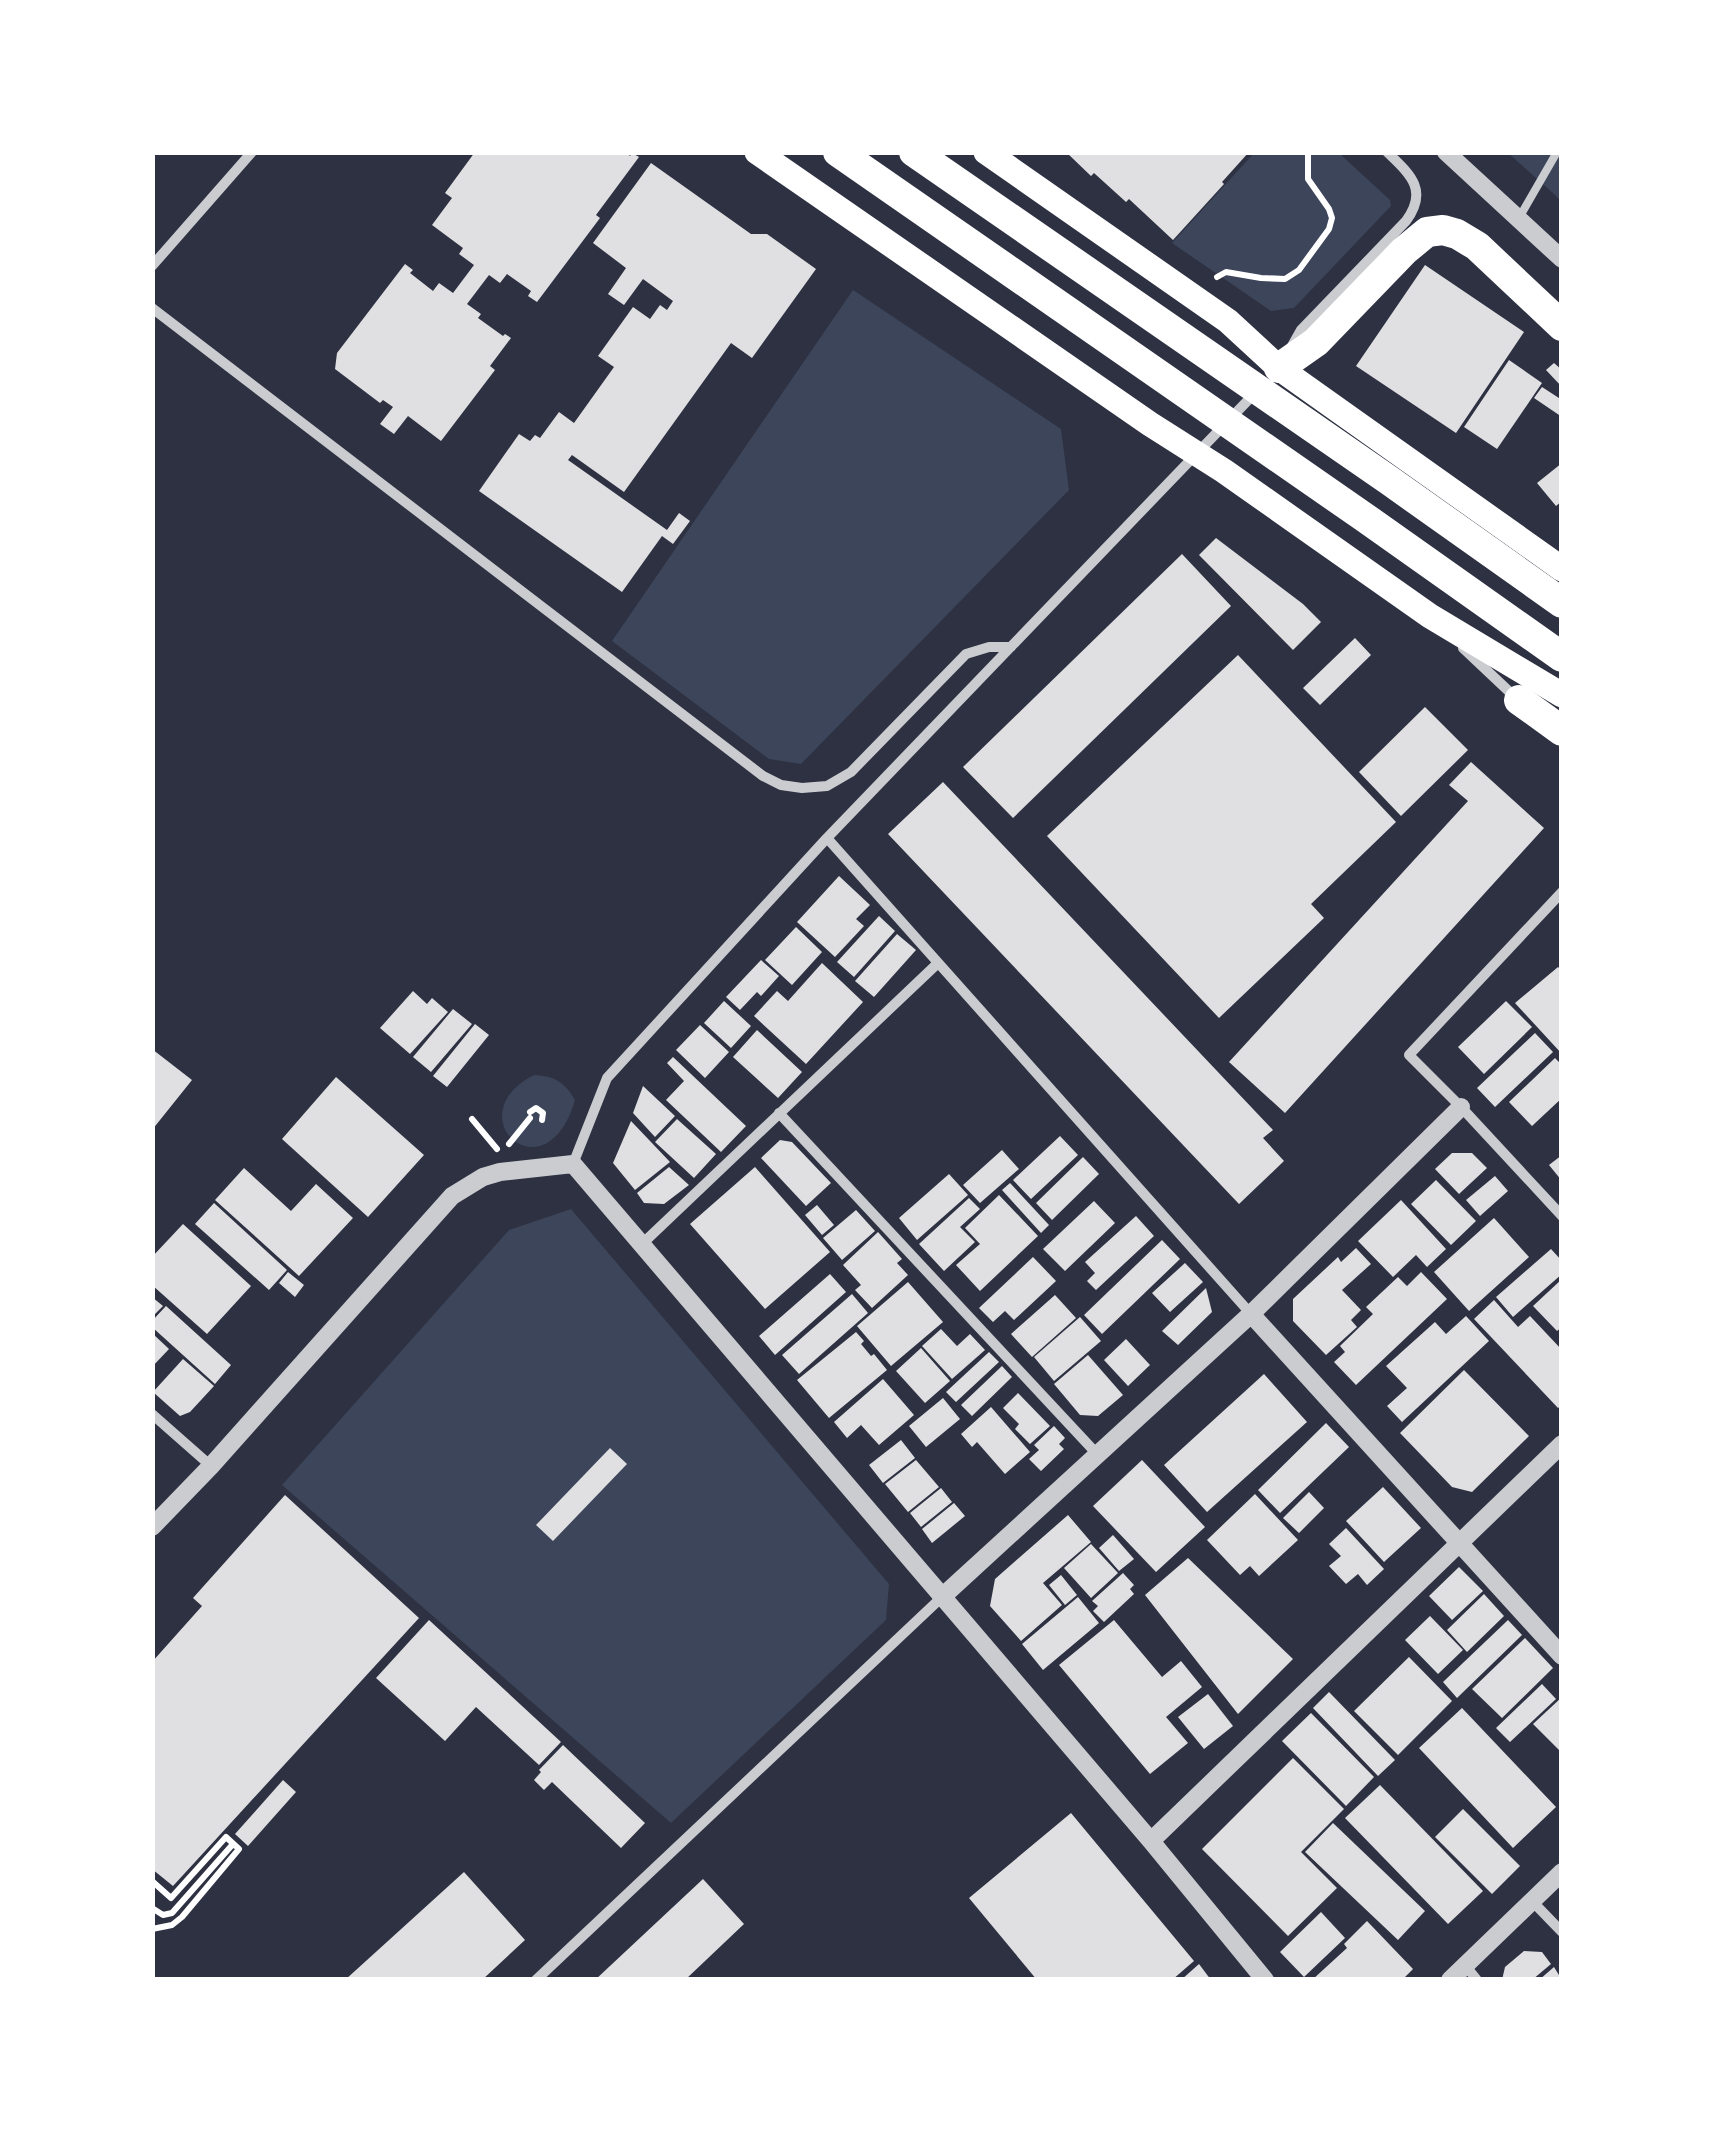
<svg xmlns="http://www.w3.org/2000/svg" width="1714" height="2132" viewBox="0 0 1714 2132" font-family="'Exo 2',sans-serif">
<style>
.green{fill:#3c4559}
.building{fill:#e0e0e3}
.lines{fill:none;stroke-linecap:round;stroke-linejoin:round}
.path{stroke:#fff;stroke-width:6}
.service{stroke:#caccd0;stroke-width:8}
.minor{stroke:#caccd0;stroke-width:10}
.tertiary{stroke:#caccd0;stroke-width:18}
.primary{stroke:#fff;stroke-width:25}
.motorway{stroke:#fff;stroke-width:30}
</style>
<rect width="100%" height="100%" fill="#2d3142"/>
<path class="green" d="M1254,153H1339L1390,200L1391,206L1294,308L1271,311L1172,243Z
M1508,153H1561V201L1554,194Z
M853,290L1061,429L1069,490L801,764L769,759L612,641Z
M534,1075C554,1076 565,1082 575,1100C546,1200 454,1116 534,1075Z
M571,1209L889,1584L886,1620L671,1823L282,1485L509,1230Z"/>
<path class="building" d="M475,152H626L630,156L632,153L639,157L596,215L600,218L537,302L528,296L531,291L507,274L500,283L489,275L467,304L481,314L478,318L503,336L505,334L511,338L490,366L495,370L441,441L408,416L394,434L380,424L393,407L383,400L380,403L335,369L337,353L405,264L413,270L410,273L433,291L439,283L453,293L474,265L459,254L463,248L432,225L452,198L445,193Z
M1066,152H1249L1222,182L1224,184L1173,240L1129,199L1126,202L1094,173L1091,176Z
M651,163L751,234H767L816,269L752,358L731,343L624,492L572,455L568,460L667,530L679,513L690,521L673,544L662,536L622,592L479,491L519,434L530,441L535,435L540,438L559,412L574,423L614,367L598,356L633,307L650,319L660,305L667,310L673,301L643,279L624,305L608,294L626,268L593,243Z
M1425,265L1524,332L1456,433L1356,366Z
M1509,360L1542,383L1497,449L1464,427Z
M1554,363L1562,370V387L1546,370Z
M1542,387L1562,400V417L1534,398Z
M1562,463V501L1556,506L1537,483Z
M1216,538L1303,604L1321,622L1293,650L1199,555Z
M1182,554L1231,606L1013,818L963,767Z
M1355,638L1371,655L1320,705L1303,688Z
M1238,655L1396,822L1311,904L1324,918L1219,1018L1047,836Z
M1425,707L1468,750L1401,816L1359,772Z
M1471,762L1544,828L1285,1113L1229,1062L1468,801L1449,785Z
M943,782L1273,1130L1263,1138L1284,1161L1239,1204L888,834Z
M839,876L870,905L856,919L864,926L835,957L797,922Z
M879,916L895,931L854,977L837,962Z
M796,927L822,952L792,985L765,960Z
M897,934L916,950L874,997L855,981Z
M761,960L779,976L761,996L757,992L740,1010L726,997Z
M822,963L863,1002L806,1064L754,1016L777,991L788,1001Z
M1558,967L1562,971V1054L1515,1003Z
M413,991L427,1004L432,998L448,1012L410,1054L380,1028Z
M724,1001L751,1026L731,1048L704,1023Z
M1506,1001L1532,1027L1484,1074L1458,1047Z
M453,1009L472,1024L431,1072L413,1057Z
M475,1024L489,1035L447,1087L433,1076Z
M700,1025L729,1052L705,1078L676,1050Z
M757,1030L802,1072L778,1098L733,1057Z
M1535,1033L1553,1052L1495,1107L1477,1088Z
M152,1049L192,1080L152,1130Z
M673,1057L746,1126L721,1152L666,1100L684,1081L667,1063Z
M1555,1058L1562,1065V1098L1532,1126L1509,1102Z
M336,1077L424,1155L368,1217L282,1139Z
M643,1086L675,1116L655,1137L633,1113Z
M677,1119L716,1154L694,1178L655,1142Z
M631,1121L670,1162L635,1190L613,1163Z
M1060,1136L1078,1155L1031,1199L1013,1180Z
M780,1140L792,1142L831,1183L806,1206L761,1158Z
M1002,1150L1019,1169L980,1203L963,1185Z
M1452,1153H1472L1487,1168L1459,1194L1435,1169Z
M1562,1155V1181L1549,1165Z
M1083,1157L1099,1174L1052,1220L1036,1203Z
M669,1167L689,1185L664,1204L644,1203L637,1193Z
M755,1167L830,1252L765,1309L690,1224Z
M244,1168L291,1211L316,1184L353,1218L299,1276L215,1200Z
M949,1174L968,1195L917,1240L899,1218Z
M1495,1176L1508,1191L1480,1216L1466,1200Z
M1436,1180L1476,1221L1451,1245L1411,1204Z
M1010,1183L1049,1225L1041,1233L1002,1190Z
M999,1195L1038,1236L980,1291L956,1265L980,1244L965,1228Z
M969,1198L980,1209L960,1227L975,1242L944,1271L919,1244Z
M1401,1200L1446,1249L1427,1267L1416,1255L1393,1277L1358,1241Z
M1094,1201L1115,1223L1065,1271L1043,1249Z
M214,1203L287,1270L269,1290L195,1224Z
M817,1205L834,1225L822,1235L805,1215Z
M856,1210L875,1231L842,1260L823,1238Z
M1136,1216L1154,1236L1096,1290L1087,1281L1095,1273L1085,1262Z
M1494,1218L1529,1257L1469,1311L1434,1272Z
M183,1224L251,1286L207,1334L152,1285V1257Z
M878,1232L902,1259L897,1263L908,1275L872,1308L855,1290L861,1285L843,1265Z
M1162,1240L1180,1259L1102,1334L1084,1315Z
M1356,1248L1371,1264L1342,1290L1361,1310L1351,1320L1357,1327L1326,1355L1293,1321V1299L1338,1257L1341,1262Z
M1551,1249L1562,1261V1274L1513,1317L1496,1297Z
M1033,1257L1056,1281L1014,1320L1005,1311L993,1322L979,1308Z
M1185,1263L1203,1282L1170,1312L1152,1293Z
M288,1272L304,1285L295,1297L279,1283Z
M1421,1272L1447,1299L1356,1385L1334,1362L1345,1352L1340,1346L1373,1314L1366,1307L1398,1277L1407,1286Z
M830,1274L846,1292L775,1355L759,1336Z
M1562,1279V1327L1557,1331L1533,1306Z
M908,1282L943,1322L891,1366L857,1326Z
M1206,1288L1212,1312L1178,1345L1162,1331Z
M852,1294L868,1313L799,1374L782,1355Z
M1055,1295L1076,1318L1032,1357L1011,1334Z
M152,1297L163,1306L152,1317Z
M1494,1300L1518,1327L1530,1316L1562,1350V1405L1558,1408L1474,1319Z
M166,1306L231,1365L215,1384L152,1327V1321Z
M1466,1316L1489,1341L1402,1422L1387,1406L1407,1388L1386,1366L1435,1322L1446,1334Z
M1080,1317L1101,1341L1054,1381L1034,1357Z
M941,1329L957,1346L970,1334L985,1350L952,1379L922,1346Z
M856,1332L864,1341L861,1344L871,1356L874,1354L887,1370L829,1418L797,1380Z
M152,1333L169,1349L152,1367Z
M1126,1339L1150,1365L1128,1386L1104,1360Z
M921,1348L950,1381L925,1403L896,1371Z
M989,1352L999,1362L956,1402L946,1392Z
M1088,1355L1123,1395L1098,1416L1080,1415L1054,1384Z
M183,1359L214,1386L190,1412L180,1416L153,1392Z
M1002,1366L1012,1377L972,1416L961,1405Z
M1464,1370L1529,1436L1472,1492L1452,1487L1400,1433Z
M1264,1374L1307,1422L1207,1512L1164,1465Z
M883,1379L914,1415L879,1445L861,1425L847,1438L834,1422Z
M1018,1393L1050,1426L1030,1444L1015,1429L1019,1424L1003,1408Z
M943,1398L960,1419L926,1447L909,1426Z
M991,1407L1030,1452L1005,1474L977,1442L972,1447L961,1434Z
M1326,1423L1349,1447L1280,1513L1258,1490Z
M1054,1426L1065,1438L1059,1444L1064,1449L1041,1471L1029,1459L1039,1450L1034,1445Z
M901,1440L915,1458L883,1483L869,1465Z
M610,1448L627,1464L553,1541L536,1525Z
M916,1460L939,1487L908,1512L885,1484Z
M1142,1460L1205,1527L1156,1572L1093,1506Z
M1383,1487L1421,1528L1384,1562L1346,1521Z
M941,1488L952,1502L921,1527L910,1513Z
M1309,1492L1324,1508L1299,1533L1283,1518Z
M1255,1494L1298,1540L1259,1576L1250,1566L1240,1575L1207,1540Z
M285,1495L419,1618L173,1886L152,1869V1662L202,1606L193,1598Z
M954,1503L965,1516L932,1543L922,1529Z
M1068,1515L1091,1542L1043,1583L1062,1605L1021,1641L990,1606L995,1579Z
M1346,1528L1384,1569L1367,1585L1358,1574L1346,1584L1329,1566L1341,1556L1329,1544Z
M1113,1535L1134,1559L1119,1571L1099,1548Z
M1091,1544L1118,1573L1091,1598L1064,1568Z
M1188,1558L1293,1659L1238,1714L1145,1595Z
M1459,1567L1483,1591L1452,1620L1429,1596Z
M1123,1573L1134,1585L1130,1589L1134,1594L1104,1622L1093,1611L1098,1606L1092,1601Z
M1061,1575L1077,1595L1065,1605L1049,1585Z
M1484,1594L1504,1616L1467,1652L1447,1630Z
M1078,1597L1099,1623L1043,1670L1022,1644Z
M1430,1616L1463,1650L1438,1674L1405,1640Z
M429,1620L561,1742L539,1765L476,1707L445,1741L376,1678Z
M1114,1620L1162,1677L1181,1661L1202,1687L1166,1717L1188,1743L1150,1774L1059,1665Z
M1508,1620L1522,1635L1457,1698L1443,1682Z
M1525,1638L1553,1668L1502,1718L1472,1689Z
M1409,1657L1452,1701L1398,1755L1354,1711Z
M1542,1684L1556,1699L1510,1742L1496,1728Z
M1329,1692L1395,1760L1378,1776L1313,1708Z
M1208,1694L1233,1726L1204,1749L1178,1717Z
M1562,1697V1753L1533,1724Z
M1462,1708L1556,1807L1513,1848L1419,1748Z
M1311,1713L1374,1777L1346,1806L1282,1741Z
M563,1745L645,1823L621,1848L552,1782L544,1790L534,1780L541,1772L539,1770Z
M1293,1758L1344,1809L1301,1852L1337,1888L1288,1936L1202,1849Z
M283,1780L296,1792L248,1846L235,1834Z
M1380,1785L1483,1891L1448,1924L1345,1818Z
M1463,1809L1520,1866L1492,1894L1435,1837Z
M1071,1813L1194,1961L1172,1980H1037L969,1898Z
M1333,1823L1425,1911L1398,1940L1305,1852Z
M464,1872L525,1940L482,1980H345Z
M703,1879L744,1924L685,1980H595Z
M1321,1912L1345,1938L1304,1977L1280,1952Z
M1367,1921L1413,1969L1402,1980H1312L1347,1948L1344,1944Z
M1524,1951L1542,1952L1551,1964L1532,1980H1502L1505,1967Z
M1199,1964L1211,1980H1181Z
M1554,1967L1562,1980H1539Z"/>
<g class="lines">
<path class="path" d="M1217,277L1226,272L1261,278L1285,279L1299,270L1329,229L1332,218L1329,209L1308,179V152
M530,1112L536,1108L543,1113L542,1120
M472,1119L497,1149
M509,1144L530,1118
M152,1881L171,1898L226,1837L239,1849L182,1917L172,1925L152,1929
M152,1908L163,1915L172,1913L233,1844"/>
<path class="service" d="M1519,218L1557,152"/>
<path class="minor" d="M152,266L252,152
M152,308L763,776L781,785L802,788L827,786L851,772L966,654L989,647H1011
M1292,346L1301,330L1406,221C1429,190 1410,174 1387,152
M1463,648L1516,698
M827,838L1251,1314
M1562,892L1409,1055L1461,1107L1562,1216
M779,1113L1097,1454
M573,1164L607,1078L827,838L1254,394
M641,1245L938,963
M152,1414L211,1466
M1532,1901L1562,1932
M1465,1965L1477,1980
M536,1980L942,1597"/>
<path class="tertiary" d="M1446,152L1562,259
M1251,1314L1562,1656
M152,1527L211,1466L452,1196L483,1177L500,1172L573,1164L1151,1841L1265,1980
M942,1597L1251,1314L1461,1107
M1151,1841L1562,1444
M1450,1980L1562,1872"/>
<path class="primary" d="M757,152L1150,424L1224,471L1430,616L1562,695
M986,152L1228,321L1279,368L1562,569"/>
<path class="motorway" d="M838,152L1364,517L1562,657
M914,152L1390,481L1562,603
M1279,368L1316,342L1404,251L1427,232L1443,230L1457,234L1477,246L1562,326
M1519,700L1562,731"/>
</g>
<rect width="1714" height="2132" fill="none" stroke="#ffffff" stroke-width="310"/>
</svg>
